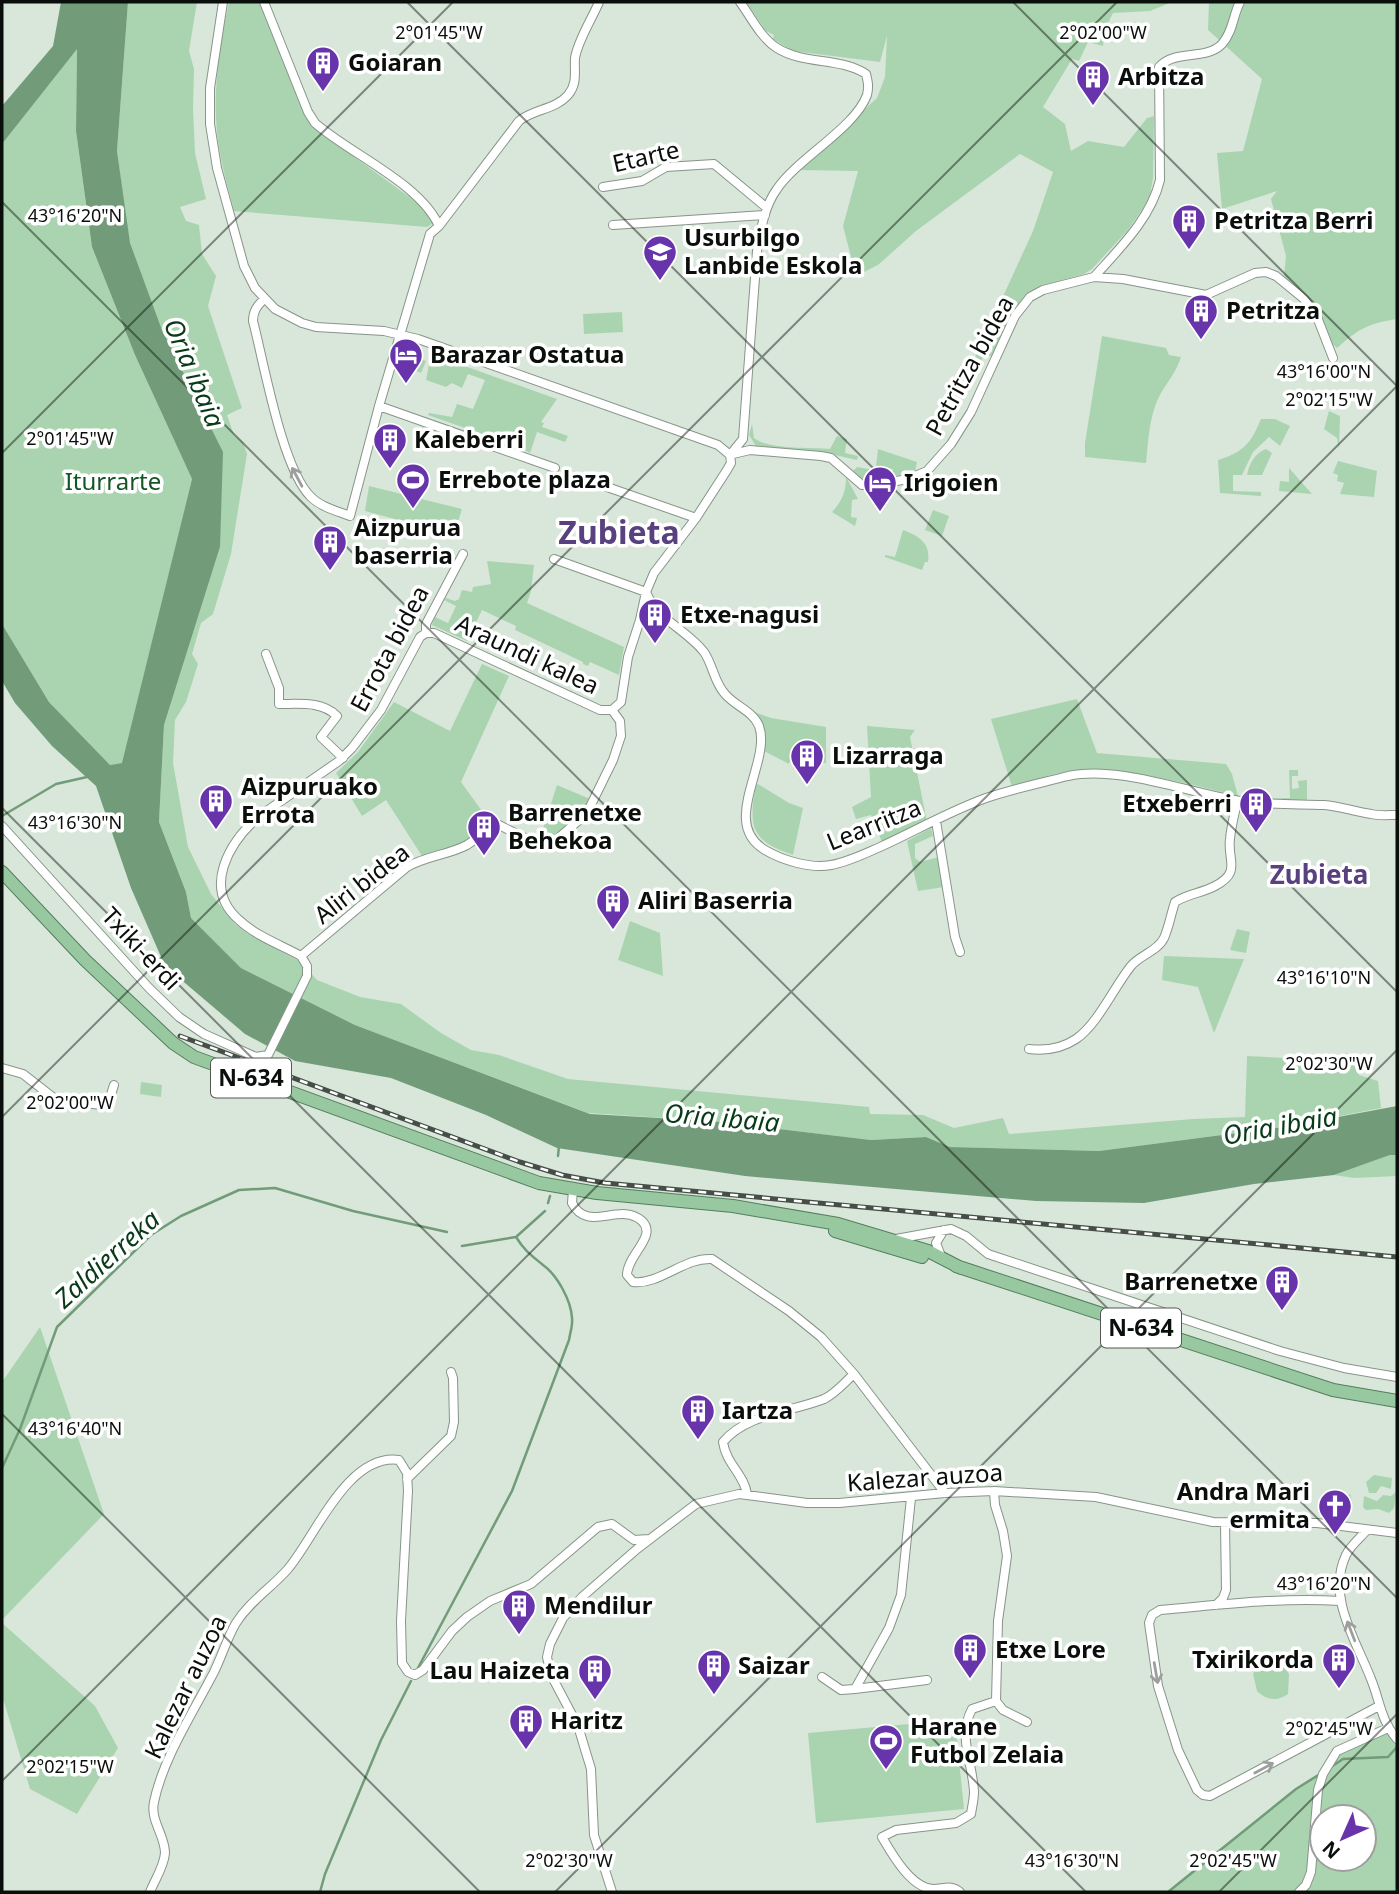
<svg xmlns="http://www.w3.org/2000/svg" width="1399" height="1894" viewBox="0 0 1399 1894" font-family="'Noto Sans',sans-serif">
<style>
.green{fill:#aad4b0;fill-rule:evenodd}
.water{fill:#729c79}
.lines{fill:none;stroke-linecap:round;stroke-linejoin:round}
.stream{stroke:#729c79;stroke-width:2.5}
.minor-casing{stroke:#879589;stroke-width:10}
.trunk-casing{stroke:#557e5d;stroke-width:14}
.minor{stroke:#fff;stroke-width:8}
.trunk{stroke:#98c8a0;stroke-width:12}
.rail-casing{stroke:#464e47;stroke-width:5}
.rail{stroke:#fff;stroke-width:2.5;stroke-dasharray:8;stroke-linecap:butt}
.oneway{stroke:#9d9f9d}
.ticks{fill:none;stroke:#0a0f0b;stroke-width:2;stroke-opacity:0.45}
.labels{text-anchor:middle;stroke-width:7;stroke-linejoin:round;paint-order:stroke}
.shield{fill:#fff;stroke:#545754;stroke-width:2}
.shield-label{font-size:23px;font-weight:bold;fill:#0a0f0b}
.poi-label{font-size:24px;font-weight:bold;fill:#0a0f0b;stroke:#fff;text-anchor:start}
.street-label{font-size:24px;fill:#0a0f0b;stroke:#fff}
.park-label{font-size:24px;fill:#145528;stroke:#fff}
.water-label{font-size:26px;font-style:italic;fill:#083a18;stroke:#fff}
.neighbourhood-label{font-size:26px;font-weight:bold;fill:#58417e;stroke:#fff}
.district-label{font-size:32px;font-weight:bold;fill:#58417e;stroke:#fff}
.ticks-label{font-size:18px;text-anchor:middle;fill:#0a0f0b;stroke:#fff;stroke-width:7;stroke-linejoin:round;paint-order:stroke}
</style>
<rect width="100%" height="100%" fill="#d8e7da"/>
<path class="green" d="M128,2H197L189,51L194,69L193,109L195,153L206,199L180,207L186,221L199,225L202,254L216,276L208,306L242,408L227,415L234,435L243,442L247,454L231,554L213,614L201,623L192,654L198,664L186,702L175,720L173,763L188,847L211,894L235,924L248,934L301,962L317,980L360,997L401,1004L441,1033L471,1050L499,1055L568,1079L869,1107L870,1114L923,1115L954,1128L1003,1118L1009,1134L1193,1119L1245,1117L1247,1056L1326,1060L1348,1053L1359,1075L1378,1081L1381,1108L1284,1127L1099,1151L950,1147L926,1137L871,1140L712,1121L588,1113L355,1025L241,968L191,918L186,892L159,822L164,725L220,547L162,330L129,243L117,151Z
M229,2H260L304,113L312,126L423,207L435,222L427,227L234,211C230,193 224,176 221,158C210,106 218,53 229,2Z
M746,2H1172L1150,11L1113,13L1105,29L1103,46L1088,42L1079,61L1072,59L1043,107L1065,124L1071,151L1088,141L1124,147L1147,118L1154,116L1153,178L1150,195L1142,210L1127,231L1092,269L1084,274L1041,286L1027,293L1012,314L992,356H984L970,379H967L966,377L1033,231L1053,172L1020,154L916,231L878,265L856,276L843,226L858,171L798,170L877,98L885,77L887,36L880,62L793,51L773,39L774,35L766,31Z
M1209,2H1397V319C1367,324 1360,328 1337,348L1330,342L1306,296L1284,276L1286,256L1271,199L1277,191L1222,209L1217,153L1243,151L1262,79L1208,30Z
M77,48L76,131L92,247L135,355L192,479L123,763L110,765L49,702L2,624V144Z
M622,312L623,332L584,334L583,314Z
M1102,336L1166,348L1169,355L1181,357C1176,374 1164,385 1157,401C1149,420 1148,443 1146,463L1085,457V443Z
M403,345L418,350L416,357L426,361L421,373L405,366L403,369L396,366Z
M431,354L557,399L541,422L544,423L542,427L568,436L565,442L537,432L530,453L519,447L428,415L429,413L452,417L457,404L473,409L485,380L468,374L462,388L452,383L446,387L426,380Z
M1329,411L1340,416L1339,449L1337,438L1324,429Z
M1261,419H1275L1290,426L1280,446L1269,437L1253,452L1242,475H1233V491L1261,492V496L1220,493L1218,460C1244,452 1251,443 1261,419Z
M752,424L754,438C770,450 809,447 830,449L837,436L847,439L845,453L858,456L857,460L822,452L756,446L749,435Z
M878,449L917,462L915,472L893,476V469L876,467Z
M1266,449L1272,453L1262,475H1247C1249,464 1255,453 1266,449Z
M1338,461L1377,471L1374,497L1340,494L1344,483L1337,481L1338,475L1333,473Z
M857,467L874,470L873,481L860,478L853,471Z
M1289,468L1312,494L1279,491L1280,481L1289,482Z
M846,477L858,499L852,500L851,517L857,518L855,526L832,512C842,501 846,492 846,477Z
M369,486L462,509L454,535L365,511Z
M933,510L949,516L942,536L925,530Z
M903,530C919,536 931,543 928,562H925L922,570L885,557V555L895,557Z
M487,561L534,565L531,591L527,603L624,647L619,675L590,662L588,666L583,664V662L515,630L516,626L482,610L467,641L432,625L435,617L448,623L456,606L444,600L446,598L455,601L459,599L462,590L472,592L473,587L491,584Z
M482,664L509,676L461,782L487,818L465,843L422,856L386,800L362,816L336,773L358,752L394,702L450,731Z
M1077,699L1097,753L1226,764L1232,774L1238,796C1185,783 1126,767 1070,771C1051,773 1031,782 1012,787L991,719Z
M754,712L771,718L826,727V763L796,762L800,747L795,745L789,764L764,751C767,737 765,724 754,712Z
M867,726L915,730L910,737L927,822L882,842L871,815L856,819L852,807L871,797Z
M1289,770H1298V776H1292V789L1299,788L1298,781L1307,780V800L1267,801V799L1290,798Z
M758,784L789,803L803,808L793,855C751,841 748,827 756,785Z
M557,785L590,799L583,816L557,837L541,835Z
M931,828L933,836L915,844V858L920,862L939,857L944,887L918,891L907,841Z
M630,921L660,933L663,976L618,960Z
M1237,929L1250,932L1246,953L1230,950Z
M1164,956L1244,959L1214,1033L1198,987L1162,980Z
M141,1082L162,1085L161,1097L140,1094Z
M1390,1155H1397V1176L1354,1178L1334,1175Z
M40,1327L104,1514L2,1620V1382Z
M1374,1475L1392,1478L1391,1489L1381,1486L1376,1493H1369L1366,1482Z
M1396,1492L1394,1508L1389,1513L1378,1509L1366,1510L1363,1507L1364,1496L1377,1501L1383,1495L1391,1496Z
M1350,1494L1352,1502L1350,1508L1321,1506L1326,1497C1336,1503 1342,1499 1350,1494Z
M2,1623L95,1706L118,1748L77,1814L30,1789L2,1695Z
M1277,1656L1289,1674L1288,1694C1277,1702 1266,1700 1257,1691L1253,1674L1261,1660Z
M955,1720L964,1809L816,1823L808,1733Z
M1384,1729L1397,1742V1892H1168L1296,1789L1325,1771L1337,1751ZM1322,1817H1364V1859H1322Z"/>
<path class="water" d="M61,2H128L117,151L130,243L162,330L223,452L220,547L164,725L159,822L186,892L191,918L241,968L355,1025L590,1114L712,1121L871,1140L926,1137L950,1147L1099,1151L1284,1127L1397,1106V1155H1390L1334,1175L1254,1184L1144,1203L1036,1201L745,1176L557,1148L486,1115L391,1078L295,1061L245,1034L165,966L131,888L96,786L52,746L15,703L2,681V624L49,702L110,765L122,763L192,479L135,355L92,247L76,131L77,49L2,144V106L53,46Z"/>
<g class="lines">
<path class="stream" d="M2,816L56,784L87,777
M558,1156L559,1146
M548,1203L550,1196
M462,1246L516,1237L545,1211
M2,1468L20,1429L57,1327L151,1235L181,1216L239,1190L275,1188L353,1211L447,1232
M418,1668L512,1491L569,1340C570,1333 573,1325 572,1318C571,1300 557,1275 543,1265C531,1255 524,1250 516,1237
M1331,1767L1343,1759L1388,1757L1397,1747
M320,1892L325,1874L381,1740L411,1681
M1168,1892L1296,1789L1320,1774"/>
<g class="minor-casing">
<path id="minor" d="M223,2L210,88V124L217,168L244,266L255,288L275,309L302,323L316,327L384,331L418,339L718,445L730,455
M264,2L308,112L315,123C350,154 420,183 439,226
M603,187L642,181L666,167L714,164L767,208
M613,225L765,215
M1094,277C1120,248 1151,218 1160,180L1159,67C1175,49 1206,61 1222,44C1233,32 1233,15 1240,2
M264,299C257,306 253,311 253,321C264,363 282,469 311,497C321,507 337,511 350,516L379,406L430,234L439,226L519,121C533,109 555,110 568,95C578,83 574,72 575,58C578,40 592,19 599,2
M379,406L555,468
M733,454L750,450L821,456L831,458L862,485H873L908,479L927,471L951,444L971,412L1015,316L1030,297L1043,290L1094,277L1123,279L1206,295L1255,273L1266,272L1276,276L1304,299L1317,317L1333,358
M587,480L696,518
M554,559L646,592C657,620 686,629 704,652C713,665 714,682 725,694C735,706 753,711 759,726C772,762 719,823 765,850C782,860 810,869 831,865C848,862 864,854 880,847C915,831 950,811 986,798C1012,789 1041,783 1068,776C1118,765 1189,793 1240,801C1268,805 1296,804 1324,805C1340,806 1355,812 1371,814C1379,816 1389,815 1397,815
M426,633H434L600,710H612
M266,654L279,688V704C300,704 322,701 337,716L321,737L343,758
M612,710L621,702L628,657L640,620L646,592L654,573L696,518L727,470L731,463L730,455L743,439L757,251C761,229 764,207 777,189C798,158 855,128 867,95C869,87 868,82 866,74C840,57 804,65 777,48C761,38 751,17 740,2
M936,821L955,937L960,952
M2,826L149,988L179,1017L204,1034L256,1057L268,1055L307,976V966L301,956C281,945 256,936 239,920C202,888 229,843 258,817L339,761L352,748L381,710L420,637L426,633V624L463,554
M301,956L407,867C426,856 448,855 467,845C477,839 485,830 493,822L525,838L554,842L587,813L613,760L621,736L620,721L612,710
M1029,1049C1046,1051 1061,1049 1076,1039C1098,1024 1114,987 1131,966C1140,955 1158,951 1164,938C1169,927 1171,914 1175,902C1187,894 1202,893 1215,886C1242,872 1227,860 1230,839C1231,826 1235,813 1237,801
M2,1068L23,1074L55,1099L101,1105L109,1101L114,1085
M573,1190L572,1203C588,1234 620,1201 642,1221C658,1236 627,1255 627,1275L633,1282C660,1285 684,1257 712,1259L789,1311L821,1337L854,1374L945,1493
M896,1239L951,1229L966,1236L988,1254L1280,1351L1344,1368L1397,1377
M941,1256L936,1243L944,1230
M407,1479L451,1436L454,1422L453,1378L451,1372
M994,1491L995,1505L1003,1531L1007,1556L998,1621L996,1701L1003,1710L1027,1722
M747,1494C744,1474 726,1464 723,1442C746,1414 791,1412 824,1399C835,1394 845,1382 854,1374
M1367,1530C1360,1538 1350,1546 1346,1555C1326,1597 1357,1642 1371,1679C1380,1701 1381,1721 1397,1739
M1340,1601C1281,1597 1219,1605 1160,1610L1152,1615L1149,1623L1158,1686L1178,1750L1197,1790L1203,1795L1210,1796L1379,1706
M1216,1605L1223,1598L1226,1590L1225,1523
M822,1677L841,1690L855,1689L889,1628L901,1595L911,1498
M855,1689L927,1680
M150,1892C155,1879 164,1867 165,1853C165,1835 150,1821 154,1802C163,1758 194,1711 214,1672C222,1656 227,1638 236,1623C249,1602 271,1588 287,1570C315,1538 347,1453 399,1460L407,1473L408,1491L401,1621L402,1663L408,1672L415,1675L423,1670L452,1631L467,1617L490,1601L531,1584L598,1527L612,1524L634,1540L649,1539
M612,1892L594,1835L591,1769L578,1726L551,1675L547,1657L550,1644L563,1618L582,1597L637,1549L696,1504L739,1494L807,1503H839L945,1493L994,1491L1096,1497L1213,1522L1317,1523L1397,1533
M960,1892C951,1884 944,1889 933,1889C911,1888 892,1854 882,1837L896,1830L956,1823L971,1814C972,1807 974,1799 974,1792C973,1763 957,1737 972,1709L996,1701
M1299,1892L1306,1885L1311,1872L1318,1790L1323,1774L1337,1751L1388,1728"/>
</g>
<g class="trunk-casing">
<path id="trunk" d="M2,872L85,960L173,1043L194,1057L539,1183L597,1193L733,1206L838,1224L928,1251L961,1268
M835,1231L922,1257
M956,1266L1333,1390L1397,1401"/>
</g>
<use href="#minor" class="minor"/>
<use href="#trunk" class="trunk"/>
<g class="rail-casing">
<path id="rail" d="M180,1036L520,1162L562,1175L605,1183L1397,1257"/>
</g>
<use href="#rail" class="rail"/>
</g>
<defs><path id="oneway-shaft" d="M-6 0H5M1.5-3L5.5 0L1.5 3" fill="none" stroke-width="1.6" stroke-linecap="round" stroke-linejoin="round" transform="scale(1.75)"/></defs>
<g class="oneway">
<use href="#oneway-shaft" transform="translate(297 477) rotate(-118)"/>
<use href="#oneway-shaft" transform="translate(1351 1631) rotate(-111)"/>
<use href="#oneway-shaft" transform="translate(1156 1673) rotate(80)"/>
<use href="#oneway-shaft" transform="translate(1264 1768) rotate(-28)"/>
</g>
<path class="ticks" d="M407,2L1397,992M1013,2L1397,386M2,202L1397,1598M2,453L453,2M2,808L1086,1892M2,1117L1117,2M2,1414L480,1892M2,1781L1397,386M555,1892L1397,1050M1219,1892L1397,1714"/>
<defs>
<g id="building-pin" transform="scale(1.75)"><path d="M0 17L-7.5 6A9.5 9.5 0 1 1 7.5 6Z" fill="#6834ab" stroke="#fff"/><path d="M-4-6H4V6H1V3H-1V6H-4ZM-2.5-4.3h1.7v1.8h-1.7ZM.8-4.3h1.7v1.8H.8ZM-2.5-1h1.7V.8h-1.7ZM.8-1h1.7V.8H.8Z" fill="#fff"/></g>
<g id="school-pin" transform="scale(1.75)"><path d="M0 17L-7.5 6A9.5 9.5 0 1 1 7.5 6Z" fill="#6834ab" stroke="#fff"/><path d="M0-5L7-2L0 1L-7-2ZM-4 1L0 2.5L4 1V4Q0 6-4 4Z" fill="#fff"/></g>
<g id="hotel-pin" transform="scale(1.75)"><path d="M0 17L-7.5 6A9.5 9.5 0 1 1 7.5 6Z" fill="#6834ab" stroke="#fff"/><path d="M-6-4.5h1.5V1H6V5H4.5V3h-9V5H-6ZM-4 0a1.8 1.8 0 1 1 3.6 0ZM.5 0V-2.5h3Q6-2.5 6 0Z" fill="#fff"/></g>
<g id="stadium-pin" transform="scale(1.75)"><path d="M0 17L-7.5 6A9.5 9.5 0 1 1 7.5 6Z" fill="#6834ab" stroke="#fff"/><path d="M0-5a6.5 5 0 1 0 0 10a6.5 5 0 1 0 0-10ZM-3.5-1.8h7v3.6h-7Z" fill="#fff"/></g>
<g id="church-pin" transform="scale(1.75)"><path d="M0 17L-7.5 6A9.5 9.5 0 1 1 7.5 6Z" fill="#6834ab" stroke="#fff"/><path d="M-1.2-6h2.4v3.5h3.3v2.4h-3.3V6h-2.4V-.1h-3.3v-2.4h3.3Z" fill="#fff"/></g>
</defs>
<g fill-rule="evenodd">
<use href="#building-pin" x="323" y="63"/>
<use href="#building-pin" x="1093" y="77"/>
<use href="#building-pin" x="1189" y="221"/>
<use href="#school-pin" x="660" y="252"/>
<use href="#building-pin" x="1201" y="311"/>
<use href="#hotel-pin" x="406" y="355"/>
<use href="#building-pin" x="390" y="440"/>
<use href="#stadium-pin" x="413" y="480"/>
<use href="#hotel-pin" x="880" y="483"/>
<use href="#building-pin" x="330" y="542"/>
<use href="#building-pin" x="655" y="615"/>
<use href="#building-pin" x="807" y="756"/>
<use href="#building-pin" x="216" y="801"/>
<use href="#building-pin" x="1256" y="804"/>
<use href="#building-pin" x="484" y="827"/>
<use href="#building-pin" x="613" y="901"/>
<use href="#building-pin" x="1282" y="1282"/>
<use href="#building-pin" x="698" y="1411"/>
<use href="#church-pin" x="1335" y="1506"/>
<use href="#building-pin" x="519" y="1606"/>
<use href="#building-pin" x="970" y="1650"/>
<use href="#building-pin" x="1339" y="1660"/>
<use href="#building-pin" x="714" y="1666"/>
<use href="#building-pin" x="595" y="1671"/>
<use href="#building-pin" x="526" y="1721"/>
<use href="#stadium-pin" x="886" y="1741"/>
</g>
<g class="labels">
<g class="shield">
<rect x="211" y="1058.5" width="80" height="39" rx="5"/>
<rect x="1101" y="1308.5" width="80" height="39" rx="5"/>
</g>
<g class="shield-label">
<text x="251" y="1086">N-634</text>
<text x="1141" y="1336">N-634</text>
</g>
<g class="poi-label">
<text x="348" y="71">Goiaran</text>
<text x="1118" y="85">Arbitza</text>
<text x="1214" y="229">Petritza Berri</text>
<text x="684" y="246">Usurbilgo<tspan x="684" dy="28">Lanbide Eskola</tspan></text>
<text x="1226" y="319">Petritza</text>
<text x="430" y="363">Barazar Ostatua</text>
<text x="414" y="448">Kaleberri</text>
<text x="438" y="488">Errebote plaza</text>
<text x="904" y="491">Irigoien</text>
<text x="354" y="536">Aizpurua<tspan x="354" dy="28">baserria</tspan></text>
<text x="680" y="623">Etxe-nagusi</text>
<text x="832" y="764">Lizarraga</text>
<text x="241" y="795">Aizpuruako<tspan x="241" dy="28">Errota</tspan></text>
<text x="1232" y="812" text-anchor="end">Etxeberri</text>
<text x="508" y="821">Barrenetxe<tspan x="508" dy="28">Behekoa</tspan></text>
<text x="638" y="909">Aliri Baserria</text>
<text x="1258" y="1290" text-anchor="end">Barrenetxe</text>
<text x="722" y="1419">Iartza</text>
<text x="1310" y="1500" text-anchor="end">Andra Mari<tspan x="1310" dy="28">ermita</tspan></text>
<text x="544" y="1614">Mendilur</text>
<text x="995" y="1658">Etxe Lore</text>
<text x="1314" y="1668" text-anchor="end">Txirikorda</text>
<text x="738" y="1674">Saizar</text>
<text x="570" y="1679" text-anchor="end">Lau Haizeta</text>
<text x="550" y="1729">Haritz</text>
<text x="910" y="1735">Harane<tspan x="910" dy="28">Futbol Zelaia</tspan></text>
</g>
<g class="street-label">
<text transform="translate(646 157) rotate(-13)" y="8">Etarte</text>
<text transform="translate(970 366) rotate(-61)" y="8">Petritza bidea</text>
<text transform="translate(390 649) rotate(-62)" y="8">Errota bidea</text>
<text transform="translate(527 655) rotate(25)" y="8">Araundi kalea</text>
<text transform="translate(874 825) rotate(-22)" y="8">Learritza</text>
<text transform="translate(362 884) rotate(-38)" y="8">Aliri bidea</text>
<text transform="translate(141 949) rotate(47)" y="8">Txiki-erdi</text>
<text transform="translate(925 1478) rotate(-4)" y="8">Kalezar auzoa</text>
<text transform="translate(186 1687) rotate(-64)" y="8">Kalezar auzoa</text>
</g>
<g class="park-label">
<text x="113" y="490">Iturrarte</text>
</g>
<g class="water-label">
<text transform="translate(194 373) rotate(67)" y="9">Oria ibaia</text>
<text transform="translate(722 1118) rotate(5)" y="9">Oria ibaia</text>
<text transform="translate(1280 1126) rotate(-10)" y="9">Oria ibaia</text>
<text transform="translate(107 1259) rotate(-42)" y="9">Zaldierreka</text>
</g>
<g class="neighbourhood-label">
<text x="1319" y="884">Zubieta</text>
</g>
<g class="district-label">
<text x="619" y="544">Zubieta</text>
</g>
</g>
<g class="ticks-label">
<text x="439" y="39">2°01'45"W</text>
<text x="1103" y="39">2°02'00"W</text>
<text x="75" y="222">43°16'20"N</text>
<text x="1324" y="378">43°16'00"N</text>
<text x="1329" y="406">2°02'15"W</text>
<text x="70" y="445">2°01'45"W</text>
<text x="75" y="829">43°16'30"N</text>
<text x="1324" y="984">43°16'10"N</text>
<text x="1329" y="1070">2°02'30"W</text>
<text x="70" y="1109">2°02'00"W</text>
<text x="75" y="1435">43°16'40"N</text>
<text x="1324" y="1590">43°16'20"N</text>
<text x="1329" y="1735">2°02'45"W</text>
<text x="70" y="1773">2°02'15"W</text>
<text x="569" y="1867">2°02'30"W</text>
<text x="1072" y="1867">43°16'30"N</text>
<text x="1233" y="1867">2°02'45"W</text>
</g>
<rect width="1399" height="1894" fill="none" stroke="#0a0f0b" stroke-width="7"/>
<g transform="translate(1343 1838) rotate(225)"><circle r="33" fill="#ffffff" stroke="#9d9f9d" stroke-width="2"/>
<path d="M0-5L12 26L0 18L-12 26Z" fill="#6834ab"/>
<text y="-10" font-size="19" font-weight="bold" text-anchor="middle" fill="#0a0f0b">N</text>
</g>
</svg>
